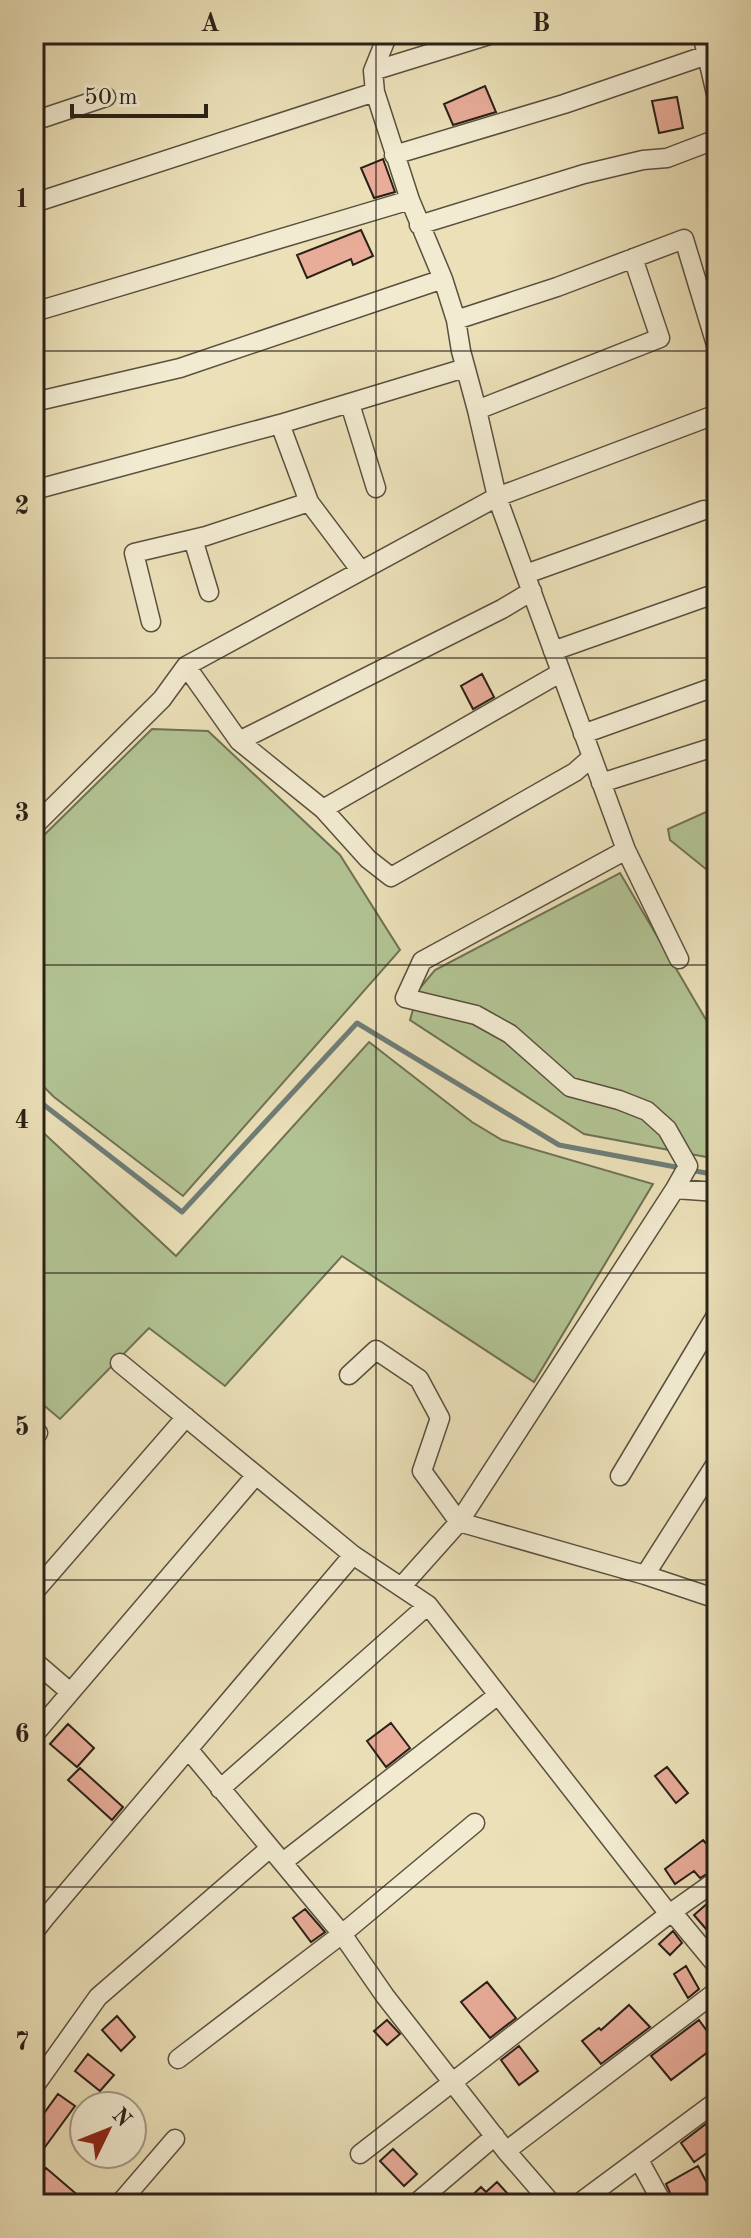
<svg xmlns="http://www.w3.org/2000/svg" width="751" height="2238" viewBox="0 0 751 2238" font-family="'Old Standard TT',serif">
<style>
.green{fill:#b2c393;stroke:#6e7255;stroke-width:2}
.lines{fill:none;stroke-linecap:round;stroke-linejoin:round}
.stream{stroke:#6e7d78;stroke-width:5}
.building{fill:#e8ac99;stroke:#2a2017;stroke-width:2}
.street-casing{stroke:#5a503f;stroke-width:21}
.street{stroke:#f2ebd1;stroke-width:18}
.grid{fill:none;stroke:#2a2017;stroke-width:2;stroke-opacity:0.55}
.neatline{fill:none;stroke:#2a2017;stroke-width:3}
.grid-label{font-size:26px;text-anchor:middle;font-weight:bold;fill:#2a2017}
</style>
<rect width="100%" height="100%" fill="#ebe0b8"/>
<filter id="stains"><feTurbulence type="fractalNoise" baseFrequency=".0025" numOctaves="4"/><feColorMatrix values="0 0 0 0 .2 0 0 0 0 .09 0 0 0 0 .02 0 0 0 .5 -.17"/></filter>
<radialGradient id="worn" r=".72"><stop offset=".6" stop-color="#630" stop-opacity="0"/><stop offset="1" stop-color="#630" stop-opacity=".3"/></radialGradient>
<path class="green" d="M152,729L208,731L340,855L400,950L183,1196L54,1097L34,1077V845Z
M717,807V878L670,840L668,829Z
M620,873L712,1030L717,1029V1159L584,1134L410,1020L419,989L435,970Z
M369,1042L472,1122L502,1140L653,1184L534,1382L342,1256L225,1386L149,1328L60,1419L34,1397V1124L176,1256Z"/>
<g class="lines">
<path class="stream" d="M34,1095L44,1105L182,1212L357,1023L559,1145L681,1168
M690,1170L717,1175"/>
</g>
<path class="building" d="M485,86L496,112L453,125L444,104Z
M677,97L683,128L659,133L652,101Z
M383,159L395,192L374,198L361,168Z
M361,230L373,256L353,265L351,259L307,278L297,255Z
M482,674L494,697L473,709L461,686Z
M391,1723L410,1748L386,1767L367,1741Z
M68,1724L94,1748L77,1767L50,1744Z
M667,1767L688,1793L676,1803L655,1776Z
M80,1768L123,1807L112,1820L68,1780Z
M703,1840L717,1856V1868L700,1878L694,1871L675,1884L665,1869Z
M717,1895V1939L708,1927L706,1929L694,1915Z
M305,1909L325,1932L311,1942L293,1918Z
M673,1931L682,1943L670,1955L659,1944Z
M686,1966L699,1989L688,1998L674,1974Z
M487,1982L516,2018L490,2038L461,2002Z
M629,2005L650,2027L601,2064L582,2041L599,2028L601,2030Z
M117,2016L135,2037L121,2051L102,2030Z
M387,2020L400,2034L387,2045L374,2031Z
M699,2020L717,2045L671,2080L651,2056Z
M519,2046L538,2071L519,2085L501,2060Z
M88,2054L114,2075L100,2091L75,2071Z
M58,2094L75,2106L34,2162V2127Z
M711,2120L717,2129V2146L694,2162L681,2143Z
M393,2149L417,2174L404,2186L380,2161Z
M698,2166L708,2185L717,2179V2204H675L666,2184Z
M46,2168L88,2204H34V2182Z
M497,2182L517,2204H463L481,2187L486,2192Z"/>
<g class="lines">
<g class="street-casing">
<path id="street" d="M388,34L373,71L375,92L410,200L443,279L456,320L461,351L477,410L497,497L626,850L422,961L405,998L476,1015L510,1034L570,1087L619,1100L647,1111L667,1129L688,1166L675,1189L459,1522L401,1587
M702,34L717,98
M373,71L493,34
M34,121L106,97
M394,155L564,104L707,55
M34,203L375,92
M419,225L584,174L643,160L667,158L717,139
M34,312L410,200
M456,320L557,287L684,239L717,348
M34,402L180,368L443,279
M350,404L376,488
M477,410L660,338L633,258
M280,424L309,502L361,571
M34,490L280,424L465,368
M193,539L209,592
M526,574L704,510
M151,622L134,553L206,536L309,502
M553,651L717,593
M186,666L239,741L323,809L368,859L391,877L575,772L592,757
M583,734L717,686
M239,741L502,609L532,591
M601,783L717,746
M323,809L560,673
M34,826L162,699L186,666L497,497L717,414
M626,850L679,959
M675,1189L717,1192
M120,1363L353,1555L428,1605L669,1914L678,1919L717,1966
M349,1375L376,1350L419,1379L440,1418L422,1471L459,1522L645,1575L717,1599
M34,1438L38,1433
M620,1476L717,1314
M645,1575L717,1462
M34,1592L186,1417
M34,1661L70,1692
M34,1735L256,1475
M188,1749L342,1934L385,1996L506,2151L552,2204
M220,1789L428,1605
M283,1862L498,1695
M34,1908L45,1918L34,1932
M45,1918L353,1555
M178,2059L342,1934L475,1823
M34,2087L98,1997L270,1848
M506,2151L717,1991
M360,2154L669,1914L717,1880
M639,2160L663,2204
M119,2204L175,2139
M415,2204L495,2136
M578,2204L717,2101"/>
</g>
<use href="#street" class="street"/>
</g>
<path class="grid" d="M376,34V2204M34,351H717M34,658H717M34,965H717M34,1273H717M34,1580H717M34,1887H717"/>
<rect width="751" height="2238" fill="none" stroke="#ebe0b8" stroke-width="88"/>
<g transform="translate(108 2130) rotate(47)"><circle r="38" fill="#f2ebd1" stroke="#a29a87" stroke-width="2"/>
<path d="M0-6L14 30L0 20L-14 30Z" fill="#8f2418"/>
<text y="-12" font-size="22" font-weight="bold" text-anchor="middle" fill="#2a2017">N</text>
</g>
<path d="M72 104v12h134v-12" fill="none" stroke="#2a2017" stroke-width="4"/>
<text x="84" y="104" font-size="24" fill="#2a2017" stroke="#f2ebd1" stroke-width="6" paint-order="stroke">50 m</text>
<rect x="44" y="44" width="663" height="2150" class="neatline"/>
<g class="grid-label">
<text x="210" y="31">A</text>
<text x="541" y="31">B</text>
<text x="22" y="207">1</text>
<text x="22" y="514">2</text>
<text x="22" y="821">3</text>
<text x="22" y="1128">4</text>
<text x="22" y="1435">5</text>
<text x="22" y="1742">6</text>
<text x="22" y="2050">7</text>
</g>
<rect width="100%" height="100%" filter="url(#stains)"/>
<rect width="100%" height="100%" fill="url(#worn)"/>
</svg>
